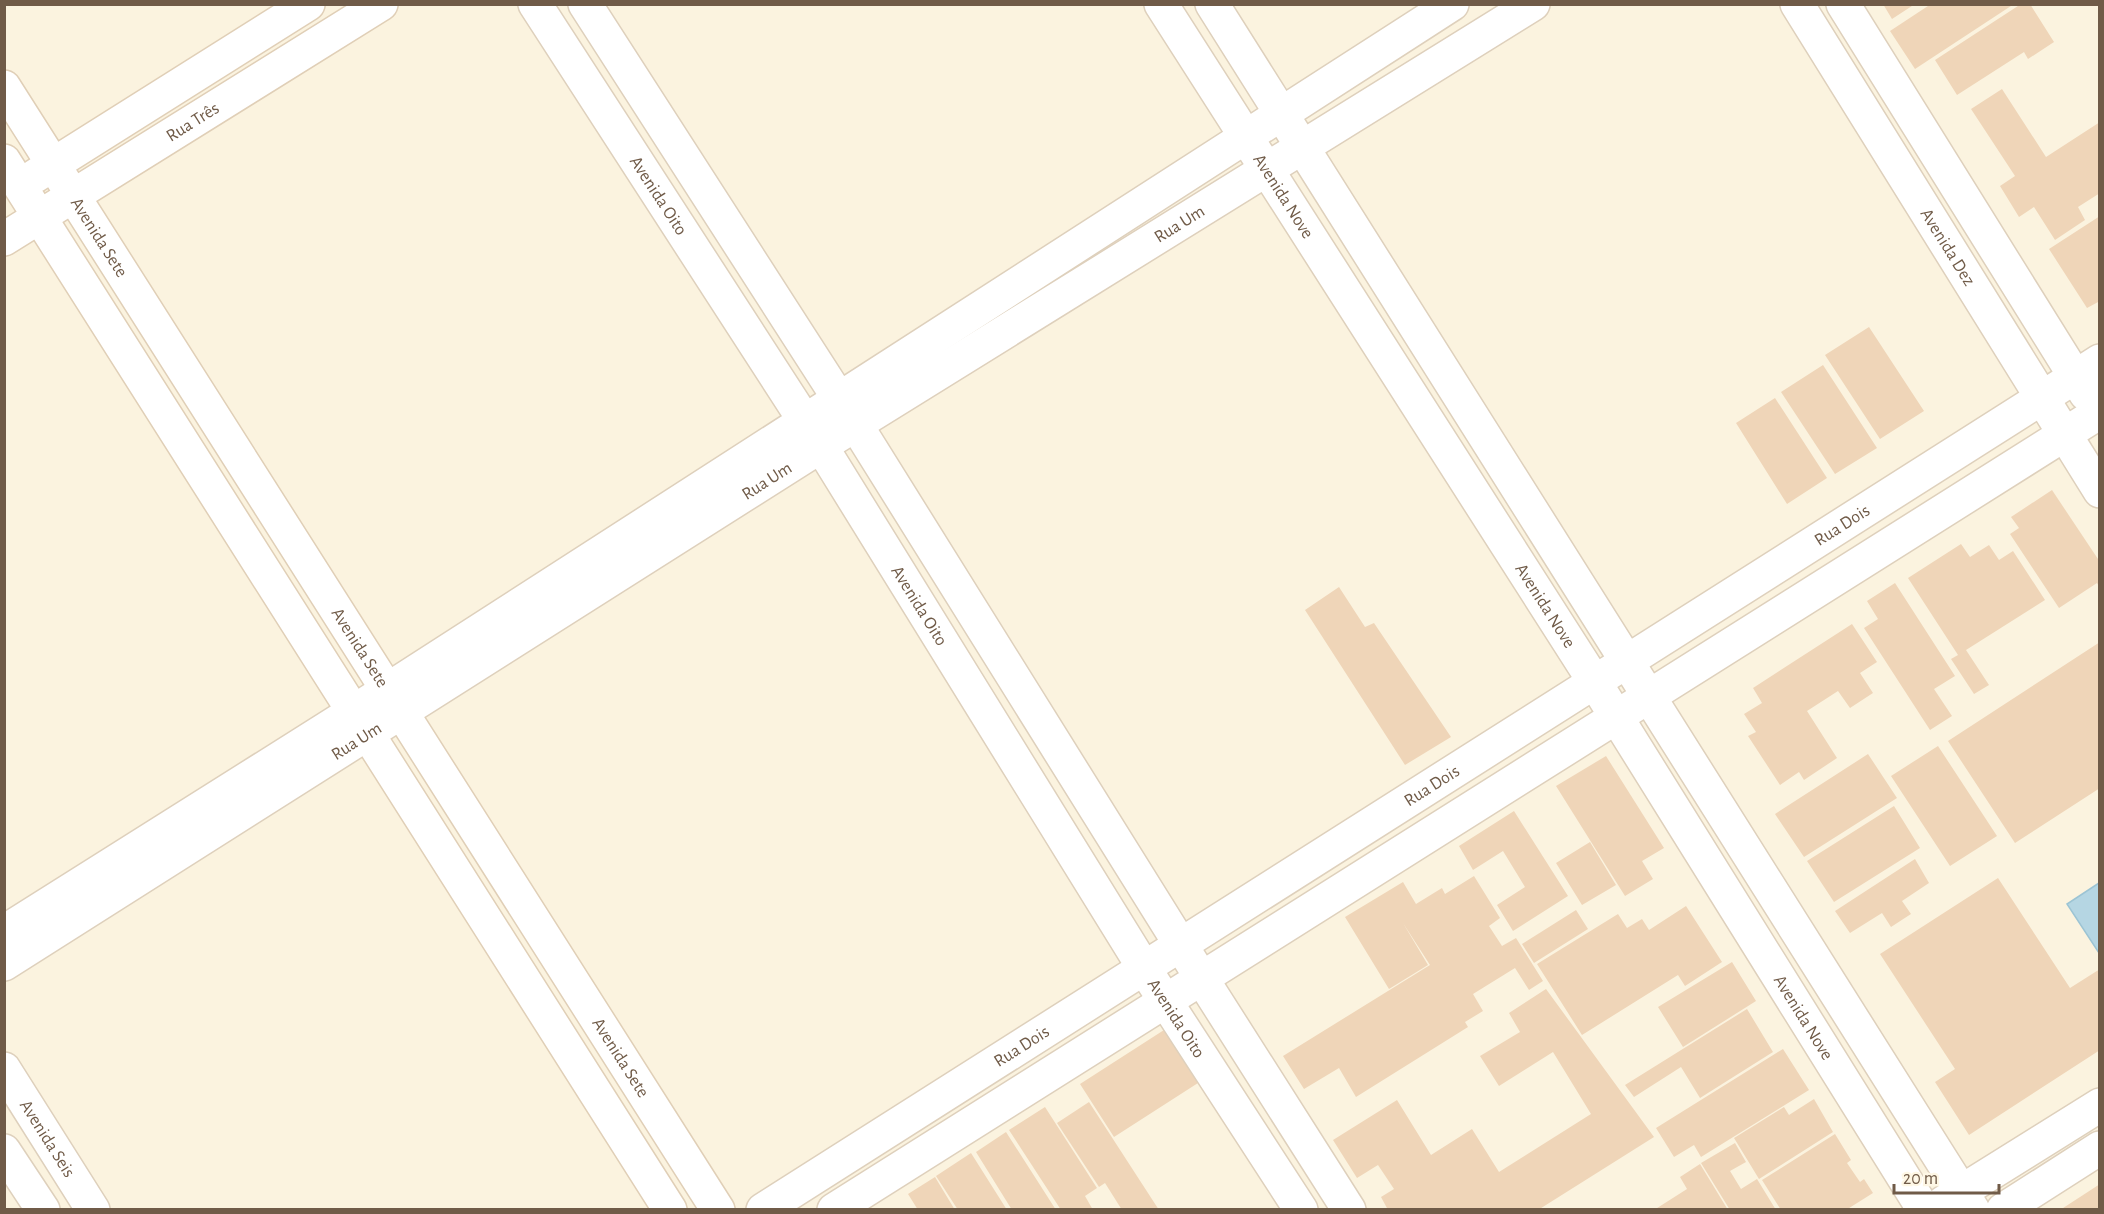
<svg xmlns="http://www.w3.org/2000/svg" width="2104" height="1214" viewBox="0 0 2104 1214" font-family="'Alegreya Sans',sans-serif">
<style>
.water{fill:#b5d6e3;stroke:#9cc4d4;stroke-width:1.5}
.building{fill:#efd5b8}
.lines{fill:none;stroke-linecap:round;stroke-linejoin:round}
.street-casing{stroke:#ded0bc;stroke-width:36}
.secondary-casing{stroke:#e0cfb7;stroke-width:36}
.street{stroke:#fff;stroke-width:33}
.secondary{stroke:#fff;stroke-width:33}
.labels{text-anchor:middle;stroke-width:6;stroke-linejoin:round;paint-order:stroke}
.street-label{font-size:18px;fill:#705b48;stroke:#fef7e5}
</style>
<rect width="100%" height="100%" fill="#fbf3df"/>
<path class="water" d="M2099,883V953L2067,904Z"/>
<path class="building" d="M1883,4H1915L1892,19Z
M1931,4H2014L1915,69L1890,31Z
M2021,4H2030L2054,42L2028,59L2024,52L1957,95L1935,60Z
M2002,89L2046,157L2100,122V193L2078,207L2085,220L2055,240L2034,207L2019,217L2000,186L2015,176L1971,109Z
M2100,216V301L2087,308L2049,249Z
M1869,327L1924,411L1880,439L1825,355Z
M1823,365L1877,448L1835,474L1781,392Z
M1775,398L1827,478L1787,504L1736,423Z
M2052,490L2100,562V588L2097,583L2059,608L2010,534L2019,528L2011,517Z
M1961,544L1970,557L1989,545L1999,560L2013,551L2045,600L1966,650L1989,685L1974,694L1951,659L1958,655L1908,578Z
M1895,583L1955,676L1934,689L1952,716L1930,730L1864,628L1878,619L1867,601Z
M1339,587L1365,627L1374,623L1451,737L1405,765L1305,610Z
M1852,624L1877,662L1860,673L1873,693L1850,708L1838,691L1807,711L1837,758L1804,780L1799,772L1780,785L1748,736L1756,732L1744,714L1762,703L1753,688Z
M2100,642V788L2015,843L1948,741Z
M1938,746L1997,836L1950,866L1891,776Z
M1868,754L1897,798L1804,857L1775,814Z
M1606,756L1664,848L1642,861L1653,879L1625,896L1556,786Z
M1894,806L1920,848L1834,902L1807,861Z
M1514,811L1568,896L1513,931L1497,905L1525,887L1503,851L1473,870L1459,846Z
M1590,842L1616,885L1582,905L1556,863Z
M1915,859L1929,883L1902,901L1911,914L1891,927L1882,913L1850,933L1835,911Z
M1474,876L1500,918L1489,926L1502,946L1516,938L1543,981L1529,990L1515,968L1473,994L1483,1011L1465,1022L1468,1027L1356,1097L1339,1068L1304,1089L1283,1056L1430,965L1403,923L1428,965L1389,989L1345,917L1403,882L1416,904L1442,888L1445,894Z
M1998,878L2070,988L2100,969V1050L1969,1135L1935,1082L1955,1069L1880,954Z
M1686,906L1722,962L1685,986L1678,975L1582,1035L1537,964L1618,914L1627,928L1642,919L1649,930Z
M1576,910L1588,929L1534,963L1522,944Z
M1732,962L1756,1001L1683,1047L1658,1007Z
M1546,989L1654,1137L1538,1210H1388L1381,1197L1394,1189L1378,1165L1357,1178L1333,1140L1397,1100L1431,1155L1472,1129L1499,1172L1591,1114L1553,1052L1499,1086L1480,1056L1520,1032L1509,1013Z
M1747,1009L1773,1052L1700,1098L1681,1067L1634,1097L1625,1085Z
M1164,1030L1198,1083L1114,1137L1080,1084Z
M1783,1049L1809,1090L1701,1157L1694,1145L1674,1157L1656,1128Z
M1814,1099L1833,1132L1759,1179L1734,1138L1784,1107L1789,1115Z
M1089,1102L1159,1210H1122L1105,1183L1099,1187L1057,1123Z
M1045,1107L1097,1188L1085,1196L1093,1210H1061L1009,1130Z
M1006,1132L1056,1210H1012L976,1152Z
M1835,1134L1851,1160L1847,1163L1860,1182L1864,1179L1873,1193L1846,1210H1781L1762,1180Z
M1735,1143L1746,1162L1730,1171L1741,1189L1757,1179L1776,1210H1730L1701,1163Z
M971,1153L1007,1210H958L936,1176Z
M1700,1164L1728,1210H1654L1687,1189L1680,1177Z
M935,1177L955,1210H918L908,1194Z
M2100,1184V1210H2060Z"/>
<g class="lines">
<g class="street-casing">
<g id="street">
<path id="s1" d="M535,4L821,446L1144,968L1301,1210"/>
<path d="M585,4L856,425L1202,979L1349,1210"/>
<path id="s2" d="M1161,4L1594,681L1924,1210"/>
<path d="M1212,4L1973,1210"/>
<path id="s3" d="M1797,4L2100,491"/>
<path d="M1843,4L2086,394"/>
<path d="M4,932L353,712L1452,4"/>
<path id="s4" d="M4,964L821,446L1533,4"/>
<path id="s5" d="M4,1069L93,1210"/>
<path d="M4,1151L43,1210"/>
<path d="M1943,1203L2100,1105"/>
<path id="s6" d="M763,1210L2100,361"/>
<path d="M834,1210L2100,412"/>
<path d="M2003,1210L2100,1148"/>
</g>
</g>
<g class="secondary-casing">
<g id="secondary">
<path id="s7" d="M4,87L718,1210"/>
<path d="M4,161L670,1210"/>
<path d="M35,176L308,4"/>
<path id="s8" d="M4,239L381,4"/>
</g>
</g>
<use href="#street" class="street"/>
<use href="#secondary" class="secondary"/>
</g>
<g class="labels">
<g class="street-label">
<text dy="6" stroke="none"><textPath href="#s8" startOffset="222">Rua Três</textPath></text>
<text dy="6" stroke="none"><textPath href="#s1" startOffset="228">Avenida Oito</textPath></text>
<text dy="6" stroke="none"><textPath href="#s2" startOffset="228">Avenida Nove</textPath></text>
<text dy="6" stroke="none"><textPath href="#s4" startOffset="1389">Rua Um</textPath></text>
<text dy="6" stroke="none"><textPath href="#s7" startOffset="178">Avenida Sete</textPath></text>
<text dy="6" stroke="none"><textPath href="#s3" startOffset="286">Avenida Dez</textPath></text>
<text dy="6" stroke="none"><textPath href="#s4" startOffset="903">Rua Um</textPath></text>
<text dy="6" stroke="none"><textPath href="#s6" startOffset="1278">Rua Dois</textPath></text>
<text dy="6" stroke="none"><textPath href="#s2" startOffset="714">Avenida Nove</textPath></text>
<text dy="6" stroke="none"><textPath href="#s1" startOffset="714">Avenida Oito</textPath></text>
<text dy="6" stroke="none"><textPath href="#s7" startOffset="664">Avenida Sete</textPath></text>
<text dy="6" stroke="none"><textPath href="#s4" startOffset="417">Rua Um</textPath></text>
<text dy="6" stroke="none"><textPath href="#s6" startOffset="792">Rua Dois</textPath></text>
<text dy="6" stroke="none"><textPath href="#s2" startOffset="1200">Avenida Nove</textPath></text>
<text dy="6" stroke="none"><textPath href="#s1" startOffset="1200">Avenida Oito</textPath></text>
<text dy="6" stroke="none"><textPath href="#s6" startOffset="306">Rua Dois</textPath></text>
<text dy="6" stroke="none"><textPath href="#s7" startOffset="1150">Avenida Sete</textPath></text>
<text dy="6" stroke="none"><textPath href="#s5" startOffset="82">Avenida Seis</textPath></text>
</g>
</g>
<rect width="2104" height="1214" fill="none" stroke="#705b48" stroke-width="12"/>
<path d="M1894 1184v9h105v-9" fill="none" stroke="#705b48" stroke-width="3"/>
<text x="1903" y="1184" font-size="18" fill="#705b48" stroke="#fef7e5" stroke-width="4.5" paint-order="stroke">20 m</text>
</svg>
